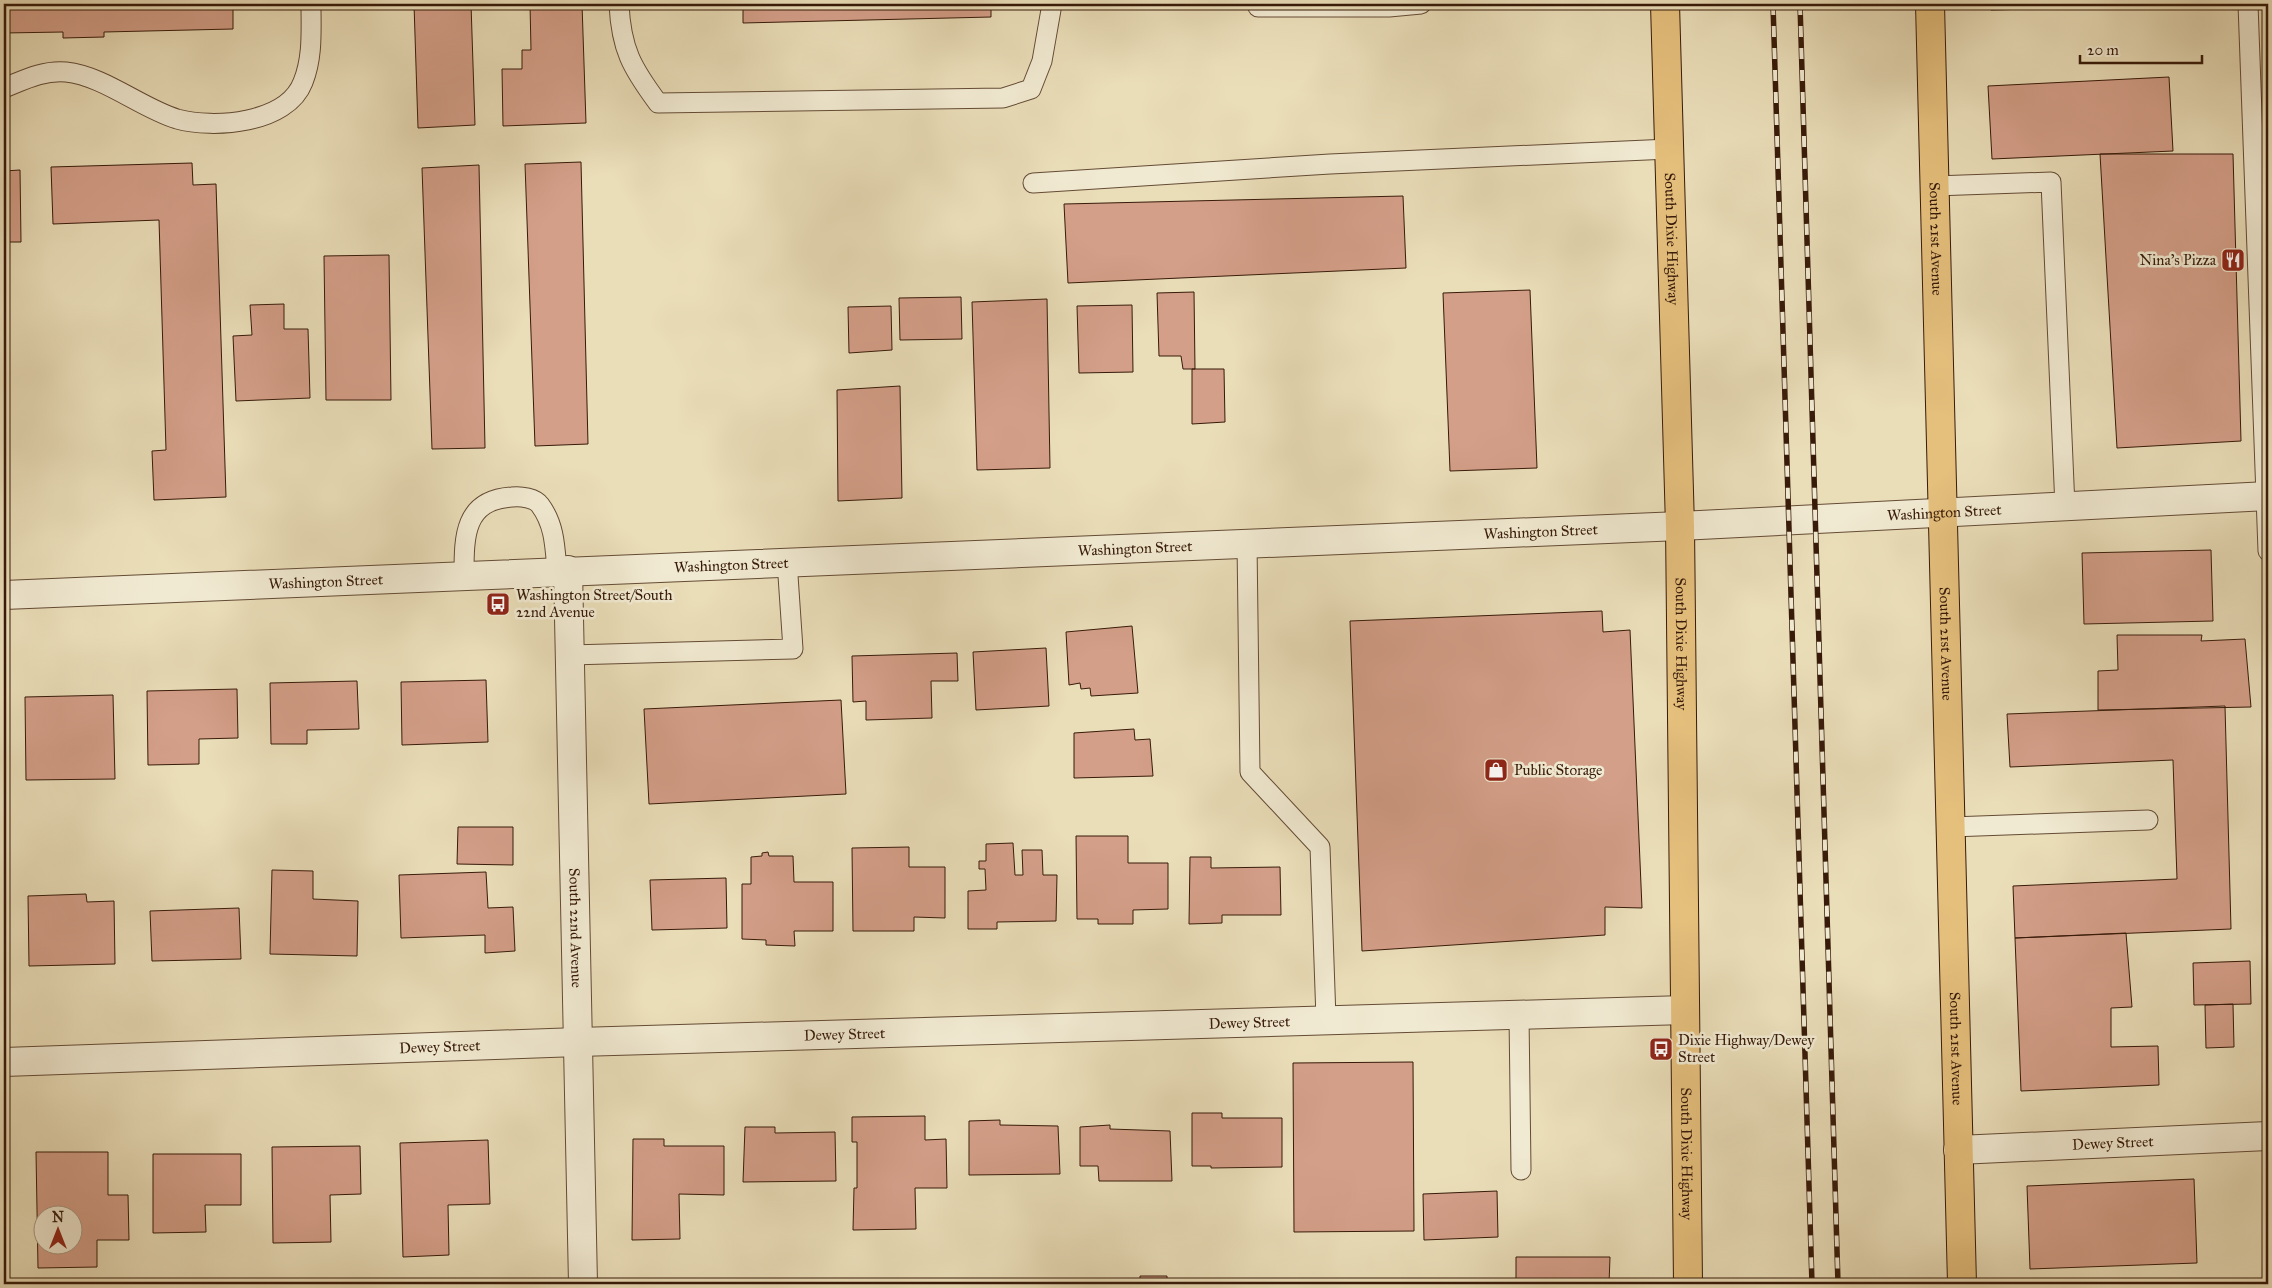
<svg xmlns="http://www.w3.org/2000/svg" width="2272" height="1288" viewBox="0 0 2272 1288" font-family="'IM FELL Great Primer',serif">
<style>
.building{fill:#d49f89;stroke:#371a09;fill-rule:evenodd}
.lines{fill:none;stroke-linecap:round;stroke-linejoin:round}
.service-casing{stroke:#644b35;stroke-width:21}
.minor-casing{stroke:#644b35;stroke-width:30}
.tertiary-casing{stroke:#644b35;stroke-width:30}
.primary-casing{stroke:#371a09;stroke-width:30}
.service{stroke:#f1ead2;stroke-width:19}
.minor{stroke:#f1ead2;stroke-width:28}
.tertiary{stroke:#f1ead2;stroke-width:28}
.primary{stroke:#e5bf7c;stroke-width:28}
.rail-casing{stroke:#371a09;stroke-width:5.5}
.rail{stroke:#f1ead2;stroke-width:4;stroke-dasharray:11;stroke-linecap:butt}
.labels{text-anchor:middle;stroke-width:5;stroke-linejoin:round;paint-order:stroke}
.street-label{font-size:15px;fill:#371a09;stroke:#f1ead2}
.poi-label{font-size:15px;fill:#371a09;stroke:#f1ead2;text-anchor:start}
</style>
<rect width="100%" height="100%" fill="#eadeb9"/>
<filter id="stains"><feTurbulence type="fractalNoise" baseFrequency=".004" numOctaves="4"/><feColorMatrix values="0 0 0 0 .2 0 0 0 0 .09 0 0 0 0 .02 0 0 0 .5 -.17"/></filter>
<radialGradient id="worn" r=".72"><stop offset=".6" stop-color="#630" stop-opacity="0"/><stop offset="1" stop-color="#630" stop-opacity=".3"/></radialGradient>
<path class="building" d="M4,4H233V29L104,32V37L63,38V32L4,33Z
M414,4H471L475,125L418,128Z
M530,4H582L586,123L503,126L502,69H522V50H531Z
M743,4H991V17L743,23Z
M1990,4H2156V6L1991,10Z
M2169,77L2173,151L1992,159L1988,86Z
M2100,154H2233L2241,441L2117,448Z
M581,162L588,444L535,446L525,164Z
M192,163L193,185L216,184L226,497L154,500L152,451L166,450L159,220L53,224L51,167Z
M479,165L485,448L432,449L422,168Z
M20,170L21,242H4V171Z
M1403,196L1406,268L1068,283L1064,204Z
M389,255L391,400H326L324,256Z
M1530,290L1537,468L1450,471L1443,293Z
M1194,292L1195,369H1183L1181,356H1159L1157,293Z
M961,297L962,339L900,340L899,298Z
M1047,299L1050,468L977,470L972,302Z
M284,304V329H308L310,398L236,401L233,336L252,335L250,305Z
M1132,305L1133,372L1079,373L1077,306Z
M891,306L892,350L849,353L848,307Z
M1192,369H1224L1225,422L1192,424Z
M900,386L902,498L838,501L837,390Z
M2211,550L2213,621L2084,624L2082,553Z
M1602,611L1603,632L1630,630L1642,908L1605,907V935L1362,951L1350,621Z
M1132,626L1138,693L1091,696L1090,688L1081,689L1080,683L1069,685L1066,632Z
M2117,635H2202L2201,641L2245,639L2251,707L2098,710V671L2118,670Z
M1046,648L1049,706L976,710L973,652Z
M957,653L958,681H931L932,718L866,720V701L853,702L852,656Z
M486,680L488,742L402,745L401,682Z
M357,681L359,729L307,730V744H271L270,683Z
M237,689L238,738L199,739V764L148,765L147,691Z
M113,695L115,779L26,780L25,697Z
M841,700L846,794L649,804L644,709Z
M2225,706L2231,929L2015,938L2013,886L2177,879L2173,760L2010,767L2007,714Z
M1134,729L1135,740L1150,739L1153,776L1074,778V733Z
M458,827H513V865L457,864Z
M1076,836H1128V863H1168V909L1133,910V924H1098V919H1077Z
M1013,843L1015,875H1023L1022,850H1042L1043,875H1057L1056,921L997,922V929H968V891L986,890L985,869H979V861H986V844Z
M909,847V867H945V918L914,917V931H853L852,848Z
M768,852L769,856H793L794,882H833V931H794L795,946L766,945V940L742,939V884H751V857L762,856V853Z
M1190,857H1211V868L1280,867L1281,915H1222V923L1189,924Z
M272,870L313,871V899L358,901L357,956L270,954Z
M486,872L488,908L513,907L515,951L485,953V935L401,938L399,875Z
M726,878L727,928L652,930L650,880Z
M86,894L87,902L114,901L115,964L29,966L28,896Z
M239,908L241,959L152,961L150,911Z
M2126,933L2132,1007L2111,1008V1047L2158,1046L2159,1085L2021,1091L2015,938Z
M2250,961L2251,1004L2194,1005L2193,963Z
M2233,1004L2234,1047L2206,1048L2205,1005Z
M1413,1062L1414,1231L1294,1232L1293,1063Z
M1192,1113H1222V1118H1282V1167L1211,1168V1166H1192Z
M925,1116V1140L946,1139L947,1188H915L916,1229L853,1230L854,1188H857V1142H852V1117Z
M1000,1120V1125L1058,1126L1060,1174L969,1175V1121Z
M1110,1125V1129L1170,1131L1172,1181H1099L1098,1166H1080V1127Z
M745,1127H775V1133L835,1132L836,1181L743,1182Z
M633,1139H664V1146H724V1195L679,1194L680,1239L632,1240Z
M488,1140L490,1204L448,1205L449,1255L403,1257L400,1143Z
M360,1146L361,1194L330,1195L331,1242L273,1243L272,1147Z
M36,1152H108V1195H128L129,1240H97V1267L38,1268ZM42,1216H72V1246H42Z
M153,1154H241V1205H205L206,1232L153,1233Z
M2194,1179L2197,1263L2030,1269L2027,1186Z
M1497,1191L1498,1237L1424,1240L1423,1194Z
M1516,1257H1610L1609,1284H1516Z
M1140,1276H1167V1284H1080V1280L1140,1279Z"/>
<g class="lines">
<g class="service-casing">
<path id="service" d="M619,4C621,49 632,68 658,103L1003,98L1031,89L1042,61L1052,4
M2248,4L2268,551
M1258,7H1389L1421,4
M4,88C24,80 43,70 66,72C104,76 141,108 177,119C213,129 287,124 303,82C313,57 311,31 311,4
M1033,183L1330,164L1669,149
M1934,186L2051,182L2065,507
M1247,543L1250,772L1320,847L1326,1019
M464,575C464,536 464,500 512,497C521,496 535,498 540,505C555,525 555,548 557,571
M570,655L793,649L787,561
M1951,827L2148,820
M1519,1015L1521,1170"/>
</g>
<g class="minor-casing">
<g id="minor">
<path id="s1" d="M568,570L583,1284"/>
<path id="s2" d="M4,1062L578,1042L1685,1010"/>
<path id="s3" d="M1958,1150L2268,1136"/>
</g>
</g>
<g class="tertiary-casing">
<g id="tertiary">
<path id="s4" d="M4,595L1680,526L2268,496"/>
</g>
</g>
<g class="primary-casing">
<g id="primary">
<path id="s5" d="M1665,4L1680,526L1688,1284"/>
<path id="s6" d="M1930,4L1962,1284"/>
</g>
</g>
<use href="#service" class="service"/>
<use href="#minor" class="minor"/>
<use href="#tertiary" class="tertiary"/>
<use href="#primary" class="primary"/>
<g class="rail-casing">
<path id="rail" d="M1773,4L1812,1284
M1800,4L1838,1284"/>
</g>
<use href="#rail" class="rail"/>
</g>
<defs>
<g id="restaurant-square" transform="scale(1.25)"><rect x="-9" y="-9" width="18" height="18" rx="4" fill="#8f2418" stroke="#f1ead2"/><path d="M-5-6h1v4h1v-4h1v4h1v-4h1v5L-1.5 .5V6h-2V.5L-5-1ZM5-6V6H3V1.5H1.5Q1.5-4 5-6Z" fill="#fff"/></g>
<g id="bus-square" transform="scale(1.25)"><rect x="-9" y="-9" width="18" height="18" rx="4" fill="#8f2418" stroke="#f1ead2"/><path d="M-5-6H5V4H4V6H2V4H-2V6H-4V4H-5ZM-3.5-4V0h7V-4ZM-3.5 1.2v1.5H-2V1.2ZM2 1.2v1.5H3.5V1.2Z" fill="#fff"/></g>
<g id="shop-square" transform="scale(1.25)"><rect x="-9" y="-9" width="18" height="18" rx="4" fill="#8f2418" stroke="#f1ead2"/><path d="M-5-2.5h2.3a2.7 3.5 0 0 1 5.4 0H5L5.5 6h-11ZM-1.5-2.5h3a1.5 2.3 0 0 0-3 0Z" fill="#fff"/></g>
</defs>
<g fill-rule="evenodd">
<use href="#restaurant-square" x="2233" y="260"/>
<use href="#bus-square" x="498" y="604"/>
<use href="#shop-square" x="1496" y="770"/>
<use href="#bus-square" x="1661" y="1049"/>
</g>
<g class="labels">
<g class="street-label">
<text dy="5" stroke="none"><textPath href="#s5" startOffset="235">South Dixie Highway</textPath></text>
<text dy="5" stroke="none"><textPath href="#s6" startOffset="235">South 21st Avenue</textPath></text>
<text dy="5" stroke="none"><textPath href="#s4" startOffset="1942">Washington Street</textPath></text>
<text dy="5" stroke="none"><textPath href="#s4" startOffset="1538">Washington Street</textPath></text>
<text dy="5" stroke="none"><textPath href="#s4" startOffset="1132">Washington Street</textPath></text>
<text dy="5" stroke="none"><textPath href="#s4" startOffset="728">Washington Street</textPath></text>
<text dy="5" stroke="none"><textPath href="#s4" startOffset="322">Washington Street</textPath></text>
<text dy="5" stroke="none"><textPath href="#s5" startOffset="640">South Dixie Highway</textPath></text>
<text dy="5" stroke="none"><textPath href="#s6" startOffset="640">South 21st Avenue</textPath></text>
<text dy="5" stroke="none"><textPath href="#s1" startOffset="358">South 22nd Avenue</textPath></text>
<text dy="5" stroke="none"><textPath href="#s2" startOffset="1246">Dewey Street</textPath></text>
<text dy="5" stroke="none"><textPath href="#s2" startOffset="841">Dewey Street</textPath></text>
<text dy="5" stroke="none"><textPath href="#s2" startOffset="436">Dewey Street</textPath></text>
<text dy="5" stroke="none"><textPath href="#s6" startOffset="1045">South 21st Avenue</textPath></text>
<text dy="5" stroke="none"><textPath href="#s3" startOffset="155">Dewey Street</textPath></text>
<text dy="5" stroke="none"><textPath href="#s5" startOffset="1150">South Dixie Highway</textPath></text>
</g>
<g class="poi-label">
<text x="2216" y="265" text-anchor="end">Nina's Pizza</text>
<text x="516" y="600">Washington Street/South<tspan x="516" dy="17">22nd Avenue</tspan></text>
<text x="1514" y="775">Public Storage</text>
<text x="1678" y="1045">Dixie Highway/Dewey<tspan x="1678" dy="17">Street</tspan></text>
</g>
</g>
<rect width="2272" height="1288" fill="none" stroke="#eadeb9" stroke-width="20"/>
<rect x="5" y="5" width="2262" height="1278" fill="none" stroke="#371a09" stroke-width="2.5"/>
<rect x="10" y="10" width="2252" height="1268" fill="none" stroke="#371a09"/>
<g transform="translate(58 1230)"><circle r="24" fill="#f1ead2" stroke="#a79782"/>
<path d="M0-4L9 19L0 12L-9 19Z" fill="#8f2418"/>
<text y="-8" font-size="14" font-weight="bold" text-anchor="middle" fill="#371a09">N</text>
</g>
<path d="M2080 55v8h122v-8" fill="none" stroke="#371a09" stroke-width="2.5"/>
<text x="2087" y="55" font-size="15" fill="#371a09" stroke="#f1ead2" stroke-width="4" paint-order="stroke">20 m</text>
<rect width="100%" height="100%" filter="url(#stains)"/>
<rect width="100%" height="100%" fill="url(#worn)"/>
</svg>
